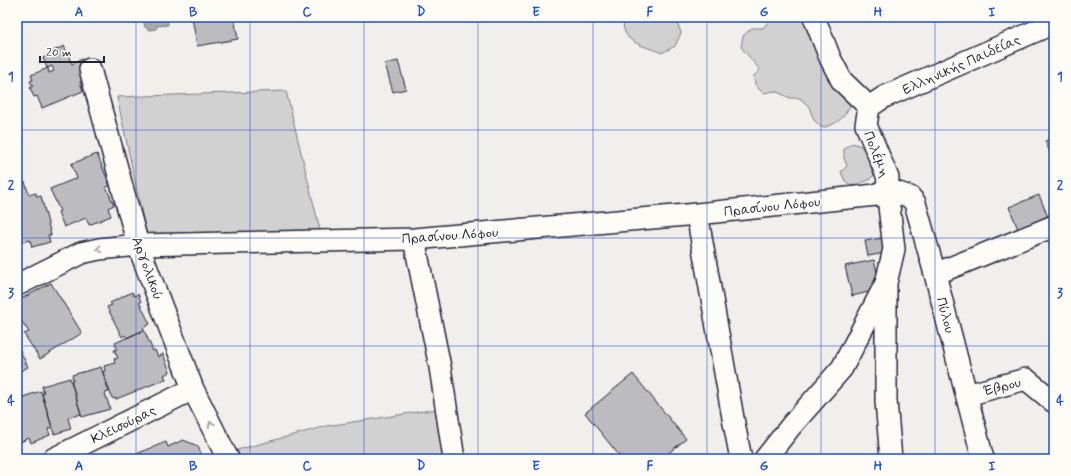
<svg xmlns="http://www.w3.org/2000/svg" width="1071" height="476" viewBox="0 0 1071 476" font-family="Mynerve,sans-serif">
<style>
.green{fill:#d2d1d1;stroke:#7a7a86}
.water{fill:#a9a9b0;stroke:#737381}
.building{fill:#bcbcc0;stroke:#22223b}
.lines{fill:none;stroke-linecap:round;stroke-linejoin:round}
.minor-casing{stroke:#22223b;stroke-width:24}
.minor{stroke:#fdfcf7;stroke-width:21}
.oneway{stroke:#9a9aa2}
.grid{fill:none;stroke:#1d4ed8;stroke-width:1;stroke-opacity:0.55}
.labels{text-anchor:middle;stroke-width:3.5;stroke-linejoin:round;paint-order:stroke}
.street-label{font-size:14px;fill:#22223b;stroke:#fdfcf7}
.neatline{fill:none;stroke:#1d4ed8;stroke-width:1.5}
.grid-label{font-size:13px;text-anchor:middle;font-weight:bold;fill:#1d4ed8}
</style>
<rect width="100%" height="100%" fill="#f0efec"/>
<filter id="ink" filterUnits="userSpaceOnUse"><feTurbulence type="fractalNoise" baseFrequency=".025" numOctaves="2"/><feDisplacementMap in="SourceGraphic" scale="8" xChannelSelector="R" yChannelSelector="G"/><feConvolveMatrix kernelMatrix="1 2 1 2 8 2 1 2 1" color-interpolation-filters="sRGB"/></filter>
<g filter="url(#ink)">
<path class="green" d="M624,17H675L681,33L675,46L662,53C644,45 619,44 624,17Z
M772,17H802L804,19L813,34V46L821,55L851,104C843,119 839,123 822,128L814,120L809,107L800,98H790L775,91L763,93L756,86L753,77L760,70L741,47L743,36L752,28H763Z
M286,91L321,234L152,244L145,228L117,97Z
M852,143L861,146L868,155L877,172L869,180L852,186L845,181L841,172L847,166L844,158V149Z
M437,409L445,459H241L237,450L327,426Z"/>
<path class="water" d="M147,17H167L168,25L157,26L156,29L149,30L145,27L143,20L147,19Z"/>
<path class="building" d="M192,17H234L238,39L197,46Z
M64,46L72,64L82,59L90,69L84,81L80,82L83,91L42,108L37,96L34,97L30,88L33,86L30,81L33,80L31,75L48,68L49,73L54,71L52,66L47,68L43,58L47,56V54Z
M398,61L406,89L393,92L385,64Z
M1054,137V161L1045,141Z
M97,154L110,186L106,187L114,205L108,208L111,216L89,225L86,218L64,227L58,212L60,211L50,189L77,178L71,164Z
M25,182L29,195L36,193L37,197L41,196L51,235H48L50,242L32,247L30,240L17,244V185Z
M1039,195L1048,217L1018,229L1009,207Z
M882,238L885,253L868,256L865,241Z
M874,260L881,289L852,296L845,266Z
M51,283L82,333L40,359L24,334L29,332L20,319L17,321V301Z
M132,292L134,296L138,294L141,302H139L150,324L143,328L144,330L127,338L125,335L122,337L107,307L112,305L110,303Z
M144,330L153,351L155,350L158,357L163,354L170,372L164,375L166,379L116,399L112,398L103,372L105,371L104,366L115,363L114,359L118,358L114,350L117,349L115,343Z
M17,344L28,367L17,373Z
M101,367L109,392L105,393L110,409L82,417L71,381H73L72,375Z
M633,374L686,439L661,459H622L585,413Z
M70,378L81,414L68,418L71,429L54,434L42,394H44L42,386Z
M41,391L52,427L48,429L50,435L31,443L29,438L18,443L17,440V409L22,407L20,398Z
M183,440L198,446L203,459H124L166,442L168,447Z"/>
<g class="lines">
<g class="minor-casing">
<path id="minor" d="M814,17L830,58L842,81L869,107
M90,69L138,245L193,389L228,459
M869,107L884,97L1054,23
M887,189L910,197L915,203L935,274L983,459
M697,214L733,418L741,459
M414,239L440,367L454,459
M935,274L1054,226
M17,285L81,253L99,249L138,245L414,239L697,214L876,195L887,189
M886,286V401L891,459
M967,395L1026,379L1054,402
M53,459L193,389
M765,459L791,426L842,368L886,283L894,249L887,189L888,178L866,125L869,107"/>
</g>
<use href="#minor" class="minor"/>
</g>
<defs><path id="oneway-chevron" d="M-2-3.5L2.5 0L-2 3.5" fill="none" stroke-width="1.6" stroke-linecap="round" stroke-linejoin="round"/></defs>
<g class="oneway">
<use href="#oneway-chevron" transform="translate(99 249) rotate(171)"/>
<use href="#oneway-chevron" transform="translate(211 424) rotate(-116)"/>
</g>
</g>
<path class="grid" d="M136,17V459M250,17V459M364,17V459M478,17V459M593,17V459M707,17V459M821,17V459M935,17V459M17,130H1054M17,238H1054M17,346H1054"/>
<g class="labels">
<g class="street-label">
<text transform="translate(961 64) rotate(-24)" y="5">Ελληνικής Παιδείας</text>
<text transform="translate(877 154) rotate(69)" y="5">Πολέμη</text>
<text transform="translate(772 206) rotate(-6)" y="5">Πρασίνου Λόφου</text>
<text transform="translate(450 235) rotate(-4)" y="5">Πρασίνου Λόφου</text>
<text transform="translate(148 268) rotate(70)" y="5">Αργολικού</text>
<text transform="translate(946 315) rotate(75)" y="5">Πύλου</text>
<text transform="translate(1002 386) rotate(-14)" y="5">Έβρου</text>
<text transform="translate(123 424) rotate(-26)" y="5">Κλεισούρας</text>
</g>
</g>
<rect width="1071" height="476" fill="none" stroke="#fdfcf7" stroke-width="44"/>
<path d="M40 56v6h64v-6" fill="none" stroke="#22223b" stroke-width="2"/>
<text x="46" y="56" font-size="12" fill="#22223b" stroke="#fdfcf7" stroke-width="3" paint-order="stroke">20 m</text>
<rect x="22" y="22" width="1027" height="432" class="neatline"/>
<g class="grid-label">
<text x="79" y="16">A</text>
<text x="193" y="16">B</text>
<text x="307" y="16">C</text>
<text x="421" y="16">D</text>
<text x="536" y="16">E</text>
<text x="650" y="16">F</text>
<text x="764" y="16">G</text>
<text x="878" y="16">H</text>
<text x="992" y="16">I</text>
<text x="11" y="81">1</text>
<text x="1060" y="81">1</text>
<text x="11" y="189">2</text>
<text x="1060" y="189">2</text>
<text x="11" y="297">3</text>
<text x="1060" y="297">3</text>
<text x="11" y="405">4</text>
<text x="1060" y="405">4</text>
<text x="79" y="470">A</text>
<text x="193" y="470">B</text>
<text x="307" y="470">C</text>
<text x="421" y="470">D</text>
<text x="536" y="470">E</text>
<text x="650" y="470">F</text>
<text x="764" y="470">G</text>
<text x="878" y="470">H</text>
<text x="992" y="470">I</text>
</g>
</svg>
